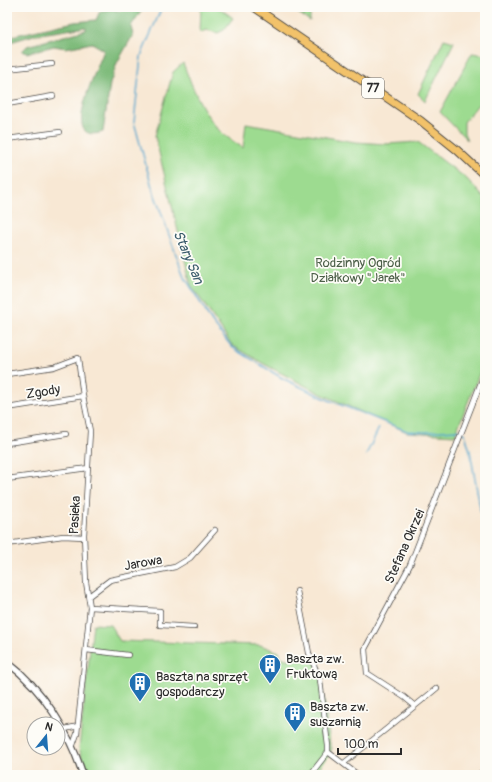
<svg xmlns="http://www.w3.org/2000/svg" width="492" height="782" viewBox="0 0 492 782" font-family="Pangolin,sans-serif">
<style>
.green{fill:#9ddb90;stroke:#64835e}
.forest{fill:#7ebb7a;stroke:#547352}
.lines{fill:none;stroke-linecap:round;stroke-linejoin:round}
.stream{stroke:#52a5cd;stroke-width:1.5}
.minor-casing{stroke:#4a4744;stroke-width:6}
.tertiary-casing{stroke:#4a4744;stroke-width:8}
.primary-casing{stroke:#4a4744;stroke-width:9}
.minor{stroke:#fff;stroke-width:4.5}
.tertiary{stroke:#fff;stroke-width:5.5}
.primary{stroke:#f2c26a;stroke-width:7}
.labels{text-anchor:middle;stroke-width:3.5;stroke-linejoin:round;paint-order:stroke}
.shield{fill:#fdfcf7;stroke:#6a6a68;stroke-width:1}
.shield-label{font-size:12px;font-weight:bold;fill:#2b2b2b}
.park-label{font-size:13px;fill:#4d6049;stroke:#fdfcf7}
.street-label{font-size:13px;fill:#2b2b2b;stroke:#fdfcf7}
.poi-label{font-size:13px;fill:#2b2b2b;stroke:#fdfcf7;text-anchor:start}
.water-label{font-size:14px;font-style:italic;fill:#3b5c6c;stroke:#fdfcf7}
</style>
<rect width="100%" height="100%" fill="#fdfcf7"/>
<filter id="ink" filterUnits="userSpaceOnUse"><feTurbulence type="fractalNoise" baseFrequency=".025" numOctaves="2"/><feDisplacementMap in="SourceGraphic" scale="8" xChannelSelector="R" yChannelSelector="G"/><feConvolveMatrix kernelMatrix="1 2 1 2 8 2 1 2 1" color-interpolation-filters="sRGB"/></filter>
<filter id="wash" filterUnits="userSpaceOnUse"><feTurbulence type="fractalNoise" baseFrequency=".012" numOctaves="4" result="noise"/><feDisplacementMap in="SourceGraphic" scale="16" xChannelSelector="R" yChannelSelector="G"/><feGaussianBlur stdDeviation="0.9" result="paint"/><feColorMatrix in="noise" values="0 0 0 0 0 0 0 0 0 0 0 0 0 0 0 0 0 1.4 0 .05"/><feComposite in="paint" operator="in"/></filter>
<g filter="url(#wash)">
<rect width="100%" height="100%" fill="#f8e8d4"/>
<path class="green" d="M201,7H218L233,18L224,30L218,33L206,30L200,33Z
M289,7H310V21Z
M444,39L454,42L425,101L418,94Z
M472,53L485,55V69L482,82L485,84V98L484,97L464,122V133L467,140L440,112Z
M183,63C192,86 201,110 218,129C224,136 235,142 243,148L246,123L355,142L386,144L418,142L467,179L485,199V329L482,336L485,343V359L455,435L407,432L321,394L264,364L232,345L191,285L155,136L173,72Z
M93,624L110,625L120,641L260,645L279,652L281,657L289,660L291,657L315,661L321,676L330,744L332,748L328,757L313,775H87L79,748Z"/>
<path class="forest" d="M124,7H144L131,26L133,35L117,63L110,84L103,132C57,147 99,66 104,50L92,43L66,48L54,46L27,53L22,51L27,46L86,30V27L34,35L7,43V37L74,22L96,20L100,11L111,9L120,11Z"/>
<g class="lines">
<path class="stream" d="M162,7L141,56L134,122L152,187L183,274L212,322L232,347L282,378L326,399L407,431L425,432L457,430L465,434L470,451L485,536
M366,455L379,428"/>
</g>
</g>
<g filter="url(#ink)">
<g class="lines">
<g class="minor-casing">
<path id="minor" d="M7,69L52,64
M7,104L53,96
M7,139L60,132
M7,374L54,367L78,358L83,396L90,431L84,535L86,582L90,607L77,734L73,745
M7,408L83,396
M7,443L66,434
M7,479L88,468
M7,544L63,536L84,537
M297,591L309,653L320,680L328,746V752L310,775
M89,596L110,580L175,567L190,558L215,530
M90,607L160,611V625L194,627
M86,650L128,655
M415,706L437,688
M65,729L78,726
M328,752L358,775
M344,763L415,706L404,697L367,673L365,649L410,565L485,372
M478,775L485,770"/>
</g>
<g class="tertiary-casing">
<path id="tertiary" d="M7,662C44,690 69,732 83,775"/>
</g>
<g class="primary-casing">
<path id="primary" d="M254,7L421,121L457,150L485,176"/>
</g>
<use href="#minor" class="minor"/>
<use href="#tertiary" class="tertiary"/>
<use href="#primary" class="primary"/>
</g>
</g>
<defs>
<g id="building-pin" transform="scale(1.15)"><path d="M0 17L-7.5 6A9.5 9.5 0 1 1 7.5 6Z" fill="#1f6fb2" stroke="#fdfcf7"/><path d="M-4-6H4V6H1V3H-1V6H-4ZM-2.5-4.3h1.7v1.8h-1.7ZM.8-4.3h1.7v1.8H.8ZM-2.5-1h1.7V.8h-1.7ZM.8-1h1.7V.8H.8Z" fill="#fff"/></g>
</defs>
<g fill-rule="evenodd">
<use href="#building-pin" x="270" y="665"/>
<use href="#building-pin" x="140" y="683"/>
<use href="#building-pin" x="295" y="713"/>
</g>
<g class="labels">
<rect class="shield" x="362" y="78" width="22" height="20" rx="3"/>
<g class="shield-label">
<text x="373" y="92">77</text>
</g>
<g class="park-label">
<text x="358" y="267">Rodzinny Ogród<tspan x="358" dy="15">Działkowy "Jarek"</tspan></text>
</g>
<g class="street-label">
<text transform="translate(43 391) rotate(-9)" y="5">Zgody</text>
<text transform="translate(74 515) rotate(-87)" y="5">Pasieka</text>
<text transform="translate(404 546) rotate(-66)" y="5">Stefana Okrzei</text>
<text transform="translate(143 562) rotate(-10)" y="5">Jarowa</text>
</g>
<g class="poi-label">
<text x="286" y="663">Baszta zw.<tspan x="286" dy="15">Fruktową</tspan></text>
<text x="156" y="681">Baszta na sprzęt<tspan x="156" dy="15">gospodarczy</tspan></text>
<text x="310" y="711">Baszta zw.<tspan x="310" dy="15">suszarnią</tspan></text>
</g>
<g class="water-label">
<text transform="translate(189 257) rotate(67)" y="5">Stary San</text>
</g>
</g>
<rect width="492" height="782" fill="none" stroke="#fdfcf7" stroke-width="24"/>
<g transform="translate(46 736) rotate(17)"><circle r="19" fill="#fdfcf7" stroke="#a9a8a5"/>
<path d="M0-3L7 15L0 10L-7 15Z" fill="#1f6fb2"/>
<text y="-6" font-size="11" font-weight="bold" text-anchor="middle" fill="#2b2b2b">N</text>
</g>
<path d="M338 748v6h63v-6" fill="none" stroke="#2b2b2b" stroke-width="2"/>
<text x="344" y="748" font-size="12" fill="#2b2b2b" stroke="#fdfcf7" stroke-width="3" paint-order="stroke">100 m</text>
</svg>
